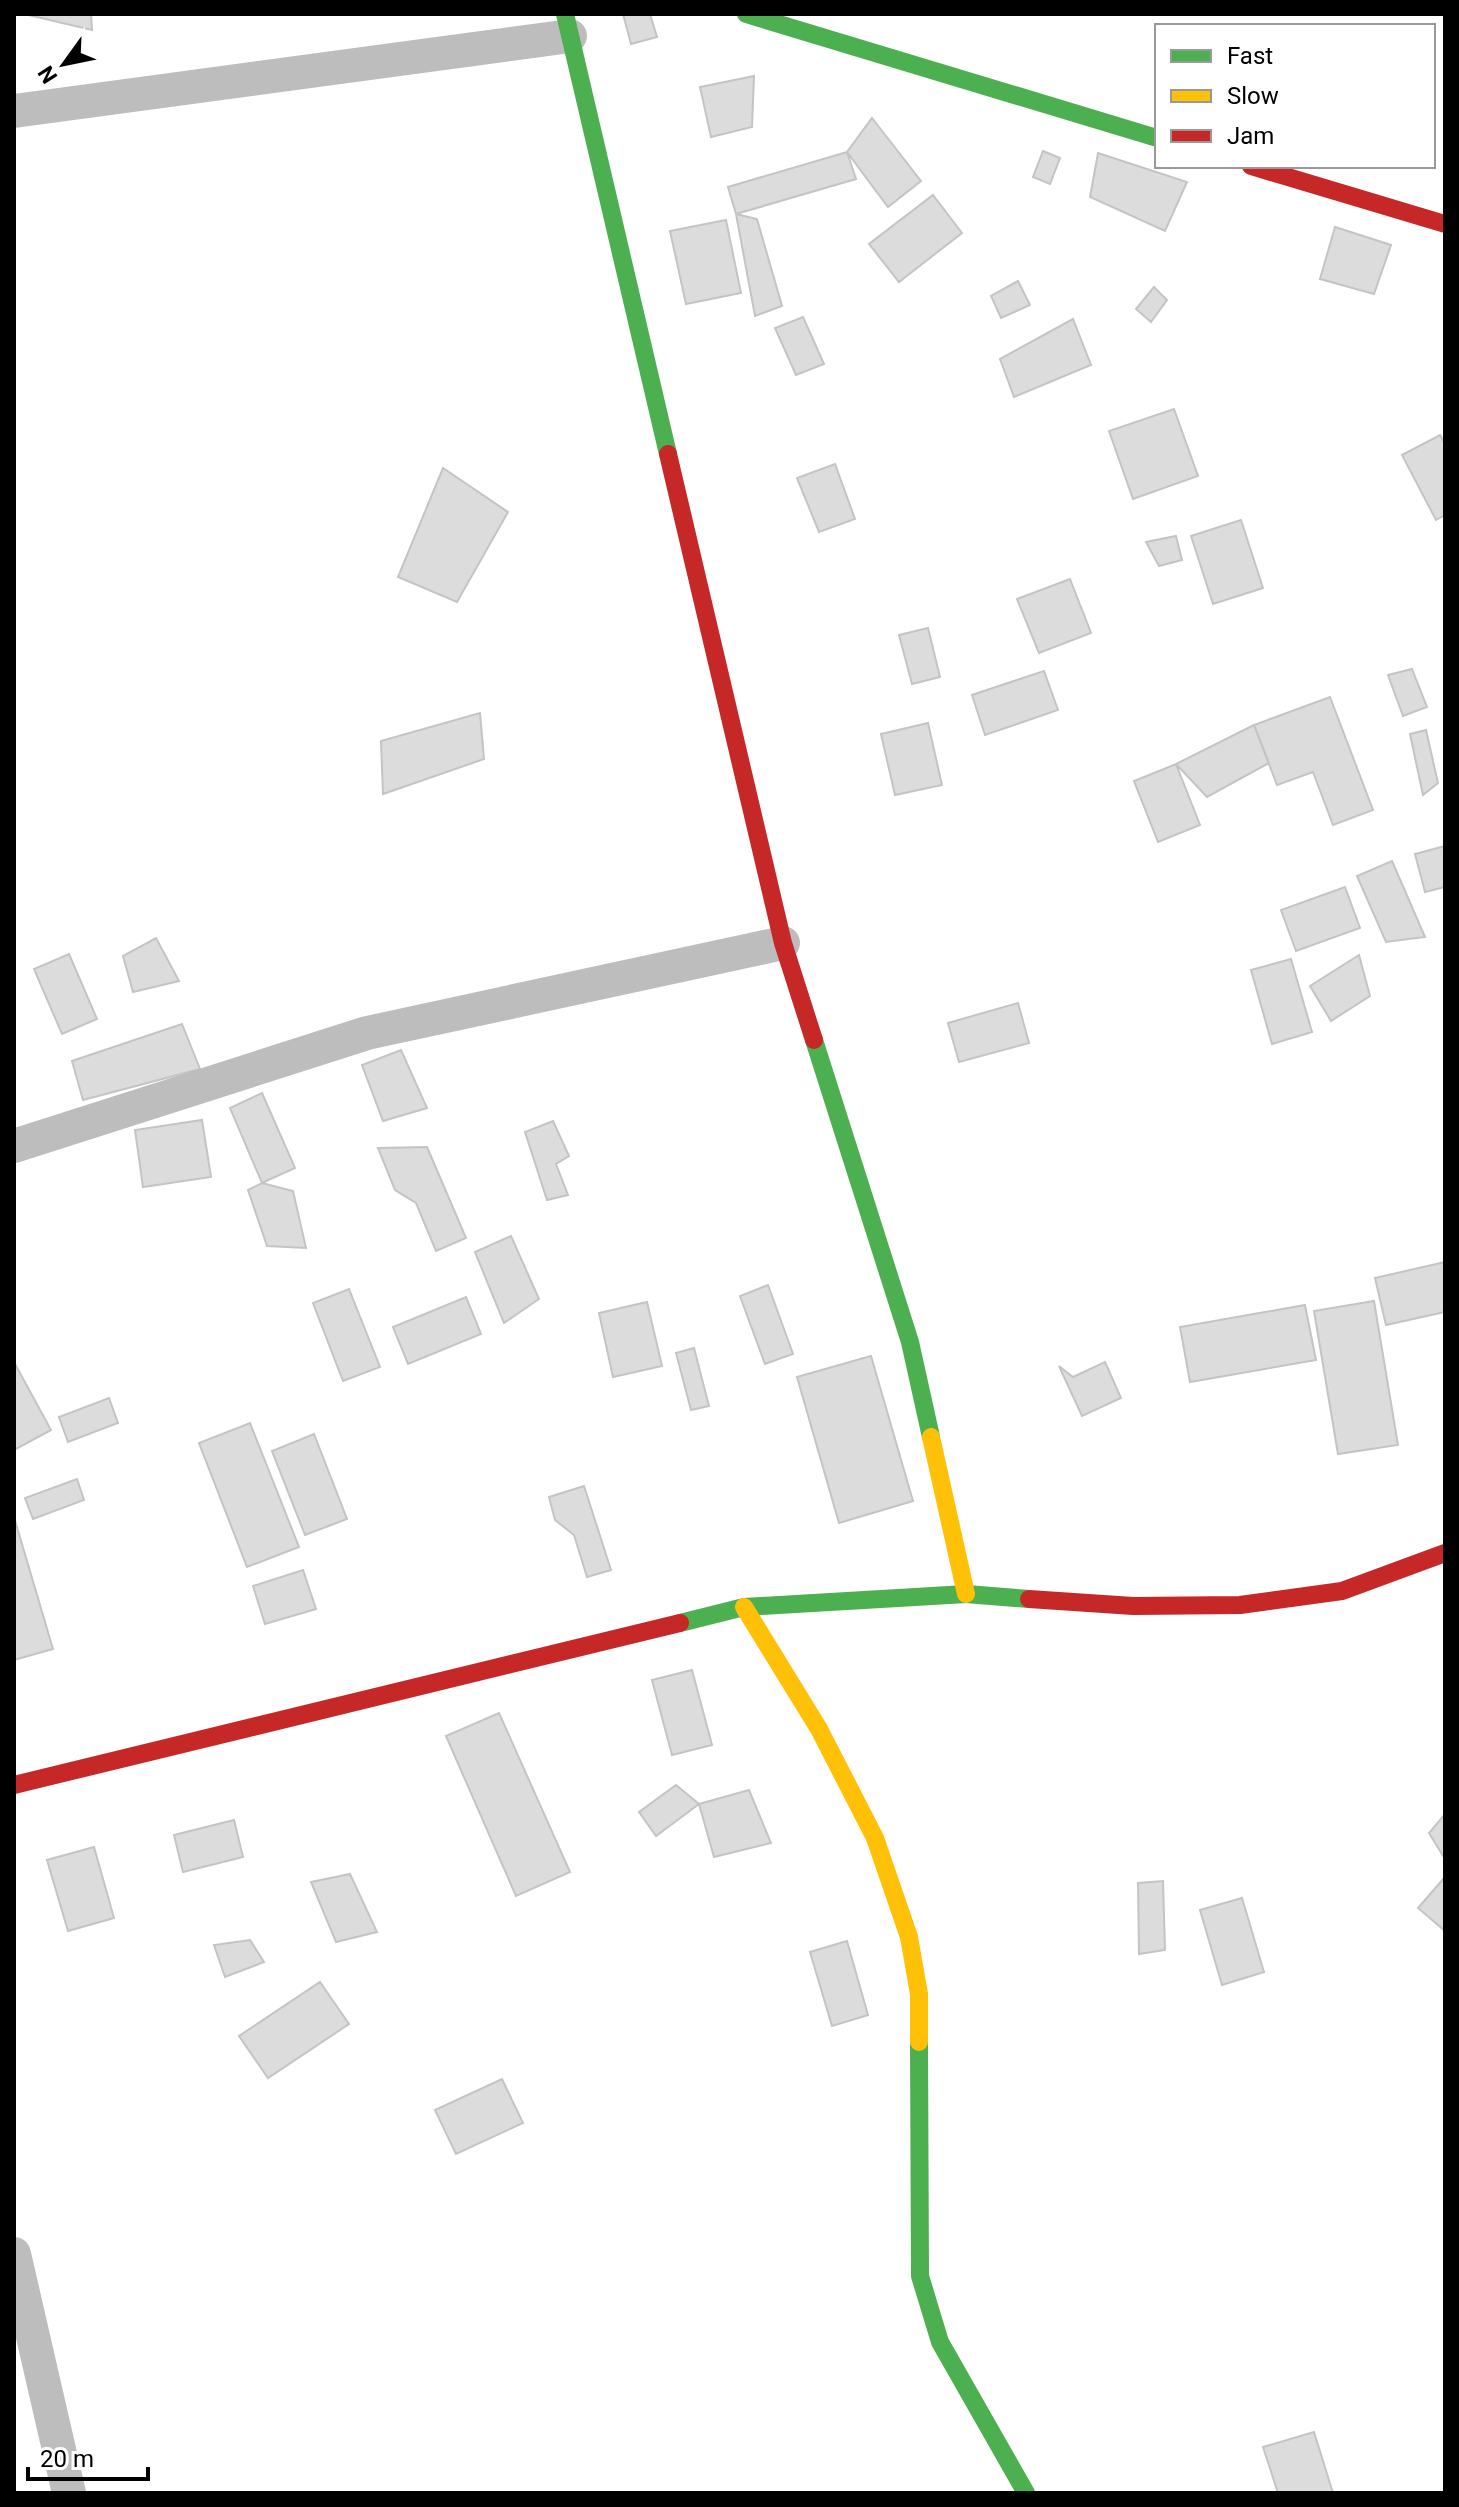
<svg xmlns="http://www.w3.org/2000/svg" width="1459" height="2507" viewBox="0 0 1459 2507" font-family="Roboto,sans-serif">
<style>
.building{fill:#dcdcdc;stroke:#c4c4c4;stroke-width:2}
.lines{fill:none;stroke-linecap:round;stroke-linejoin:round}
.street{stroke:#bdbdbd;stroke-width:34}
.fast{stroke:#4caf50;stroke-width:18}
.slow{stroke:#ffc107;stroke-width:18}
.jam{stroke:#c62828;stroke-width:18}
</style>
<rect width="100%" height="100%" fill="#fff"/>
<path class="building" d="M28,14H91L92,30L28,15Z
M623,14H650L657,37L631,44Z
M754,76L752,127L711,137L700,87Z
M872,118L921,181L888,207L847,152Z
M1043,151L1060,158L1050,184L1033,177Z
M847,152L856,179L736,214L728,187Z
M1098,153L1187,182L1165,231L1090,197Z
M933,195L962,233L899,282L869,244Z
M736,214L757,219L782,306L755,316Z
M726,220L741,293L686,304L670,231Z
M1335,227L1391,245L1374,294L1320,279Z
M1018,281L1030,305L1001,318L991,296Z
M1154,287L1167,300L1151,322L1136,309Z
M803,317L824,364L796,375L775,328Z
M1073,319L1091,365L1014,397L1000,359Z
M1174,409L1198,476L1133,499L1109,431Z
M1440,435L1445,444V515L1436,520L1402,455Z
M835,464L855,519L819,532L797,478Z
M443,468L508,512L457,602L398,577Z
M1241,520L1263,588L1213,604L1191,536Z
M1176,536L1182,560L1159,566L1146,542Z
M1070,579L1091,633L1039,653L1017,599Z
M928,628L940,677L912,684L899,635Z
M1412,669L1427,707L1403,716L1388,675Z
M1044,671L1058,710L985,735L972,695Z
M1330,697L1373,810L1333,825L1313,772L1277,785L1254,725Z
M480,713L484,759L383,794L381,741Z
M928,723L942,785L895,795L881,734Z
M1254,725L1269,763L1207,797L1176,764Z
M1426,730L1438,783L1423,795L1410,734Z
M1176,764L1200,825L1158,842L1134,781Z
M1445,846V887L1425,892L1415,854Z
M1392,861L1425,937L1386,942L1357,876Z
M1345,887L1360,928L1296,951L1281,910Z
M156,938L179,981L133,992L123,956Z
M69,954L97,1019L62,1034L34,969Z
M1359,955L1370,996L1331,1021L1310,986Z
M1291,959L1312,1032L1272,1044L1251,970Z
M1018,1003L1029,1043L959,1062L948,1023Z
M182,1024L200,1069L83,1100L72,1061Z
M401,1050L427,1108L383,1121L362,1065Z
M262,1093L295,1168L262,1183L230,1108Z
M202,1120L211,1177L143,1187L135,1130Z
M553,1121L569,1156L556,1164L568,1195L547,1200L525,1132Z
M427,1147L466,1238L436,1251L416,1203L395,1190L378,1148Z
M262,1183L293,1191L306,1248L267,1246L248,1190Z
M511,1236L539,1299L504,1323L475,1252Z
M1445,1262V1312L1386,1325L1375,1278Z
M768,1285L793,1354L765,1364L740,1296Z
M349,1289L380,1367L343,1381L313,1303Z
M466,1297L481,1334L408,1364L393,1327Z
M1374,1301L1398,1445L1338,1454L1314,1311Z
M647,1302L662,1366L613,1377L599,1313Z
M1305,1305L1316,1360L1190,1382L1180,1327Z
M694,1348L709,1406L691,1410L676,1353Z
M871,1356L913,1501L839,1523L797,1377Z
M14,1362L51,1430L14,1450Z
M1105,1362L1121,1398L1082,1416L1059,1366L1073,1377Z
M109,1398L118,1423L68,1442L59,1417Z
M250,1423L299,1547L247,1567L199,1443Z
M314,1434L347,1519L305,1535L272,1451Z
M77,1479L84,1500L33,1519L25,1498Z
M584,1486L611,1570L587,1577L574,1535L555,1520L549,1497Z
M14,1517L53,1649L14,1660Z
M303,1570L316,1609L265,1624L253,1586Z
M692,1670L712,1745L672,1755L652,1680Z
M499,1713L570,1872L516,1896L446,1736Z
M676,1785L699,1804L656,1836L639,1812Z
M749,1790L771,1843L714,1857L699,1804Z
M1445,1814V1859L1429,1833Z
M234,1820L243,1857L183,1872L174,1835Z
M94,1847L114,1918L68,1931L47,1860Z
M350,1874L377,1932L336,1942L311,1882Z
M1445,1877V1931L1418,1908Z
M1163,1881L1165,1950L1139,1954L1138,1883Z
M1242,1898L1264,1972L1222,1985L1200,1910Z
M250,1940L264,1962L225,1977L214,1945Z
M847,1941L868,2015L832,2026L810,1952Z
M320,1982L349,2024L268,2078L239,2036Z
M502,2079L523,2123L456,2154L435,2110Z
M1314,2432L1333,2493H1278L1263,2447Z"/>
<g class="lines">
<path class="street" d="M14,111L570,36
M14,1146L367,1033L783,943
M14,2254L69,2493"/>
<path class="fast" d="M565,14L668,454
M746,14L1157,138
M814,1040L910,1342L931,1437
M680,1623L744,1607L966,1594L1029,1599
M919,2042L920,2276L940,2342L1026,2493"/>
<path class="slow" d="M931,1437L966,1594
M744,1607L819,1729L875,1838L909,1937L919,1994V2042"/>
<path class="jam" d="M1251,166L1445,224
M668,454L783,943L814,1040
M1029,1599L1133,1606L1240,1605L1342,1591L1445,1553
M14,1785L680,1623"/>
</g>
<rect width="1459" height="2507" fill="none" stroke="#000000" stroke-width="32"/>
<rect x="1155" y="24" width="280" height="144" fill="#ffffff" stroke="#999999" stroke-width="2"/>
<rect x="1171" y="50" width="40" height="12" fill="#4caf50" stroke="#999999" stroke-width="2"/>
<text x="1227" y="64" font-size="24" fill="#000000">Fast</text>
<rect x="1171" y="90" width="40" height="12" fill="#ffc107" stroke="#999999" stroke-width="2"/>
<text x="1227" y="104" font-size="24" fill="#000000">Slow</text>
<rect x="1171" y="130" width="40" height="12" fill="#c62828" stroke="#999999" stroke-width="2"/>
<text x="1227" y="144" font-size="24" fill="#000000">Jam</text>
<g transform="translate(64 64) rotate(237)" stroke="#ffffff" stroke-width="6" paint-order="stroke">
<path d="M0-6L14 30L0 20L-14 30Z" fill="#000000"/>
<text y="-12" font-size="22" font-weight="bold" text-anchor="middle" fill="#000000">N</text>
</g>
<path d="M28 2467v12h120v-12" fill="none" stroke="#000000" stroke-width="4"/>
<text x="40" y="2467" font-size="24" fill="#000000" stroke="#ffffff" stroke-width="6" paint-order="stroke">20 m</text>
</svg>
